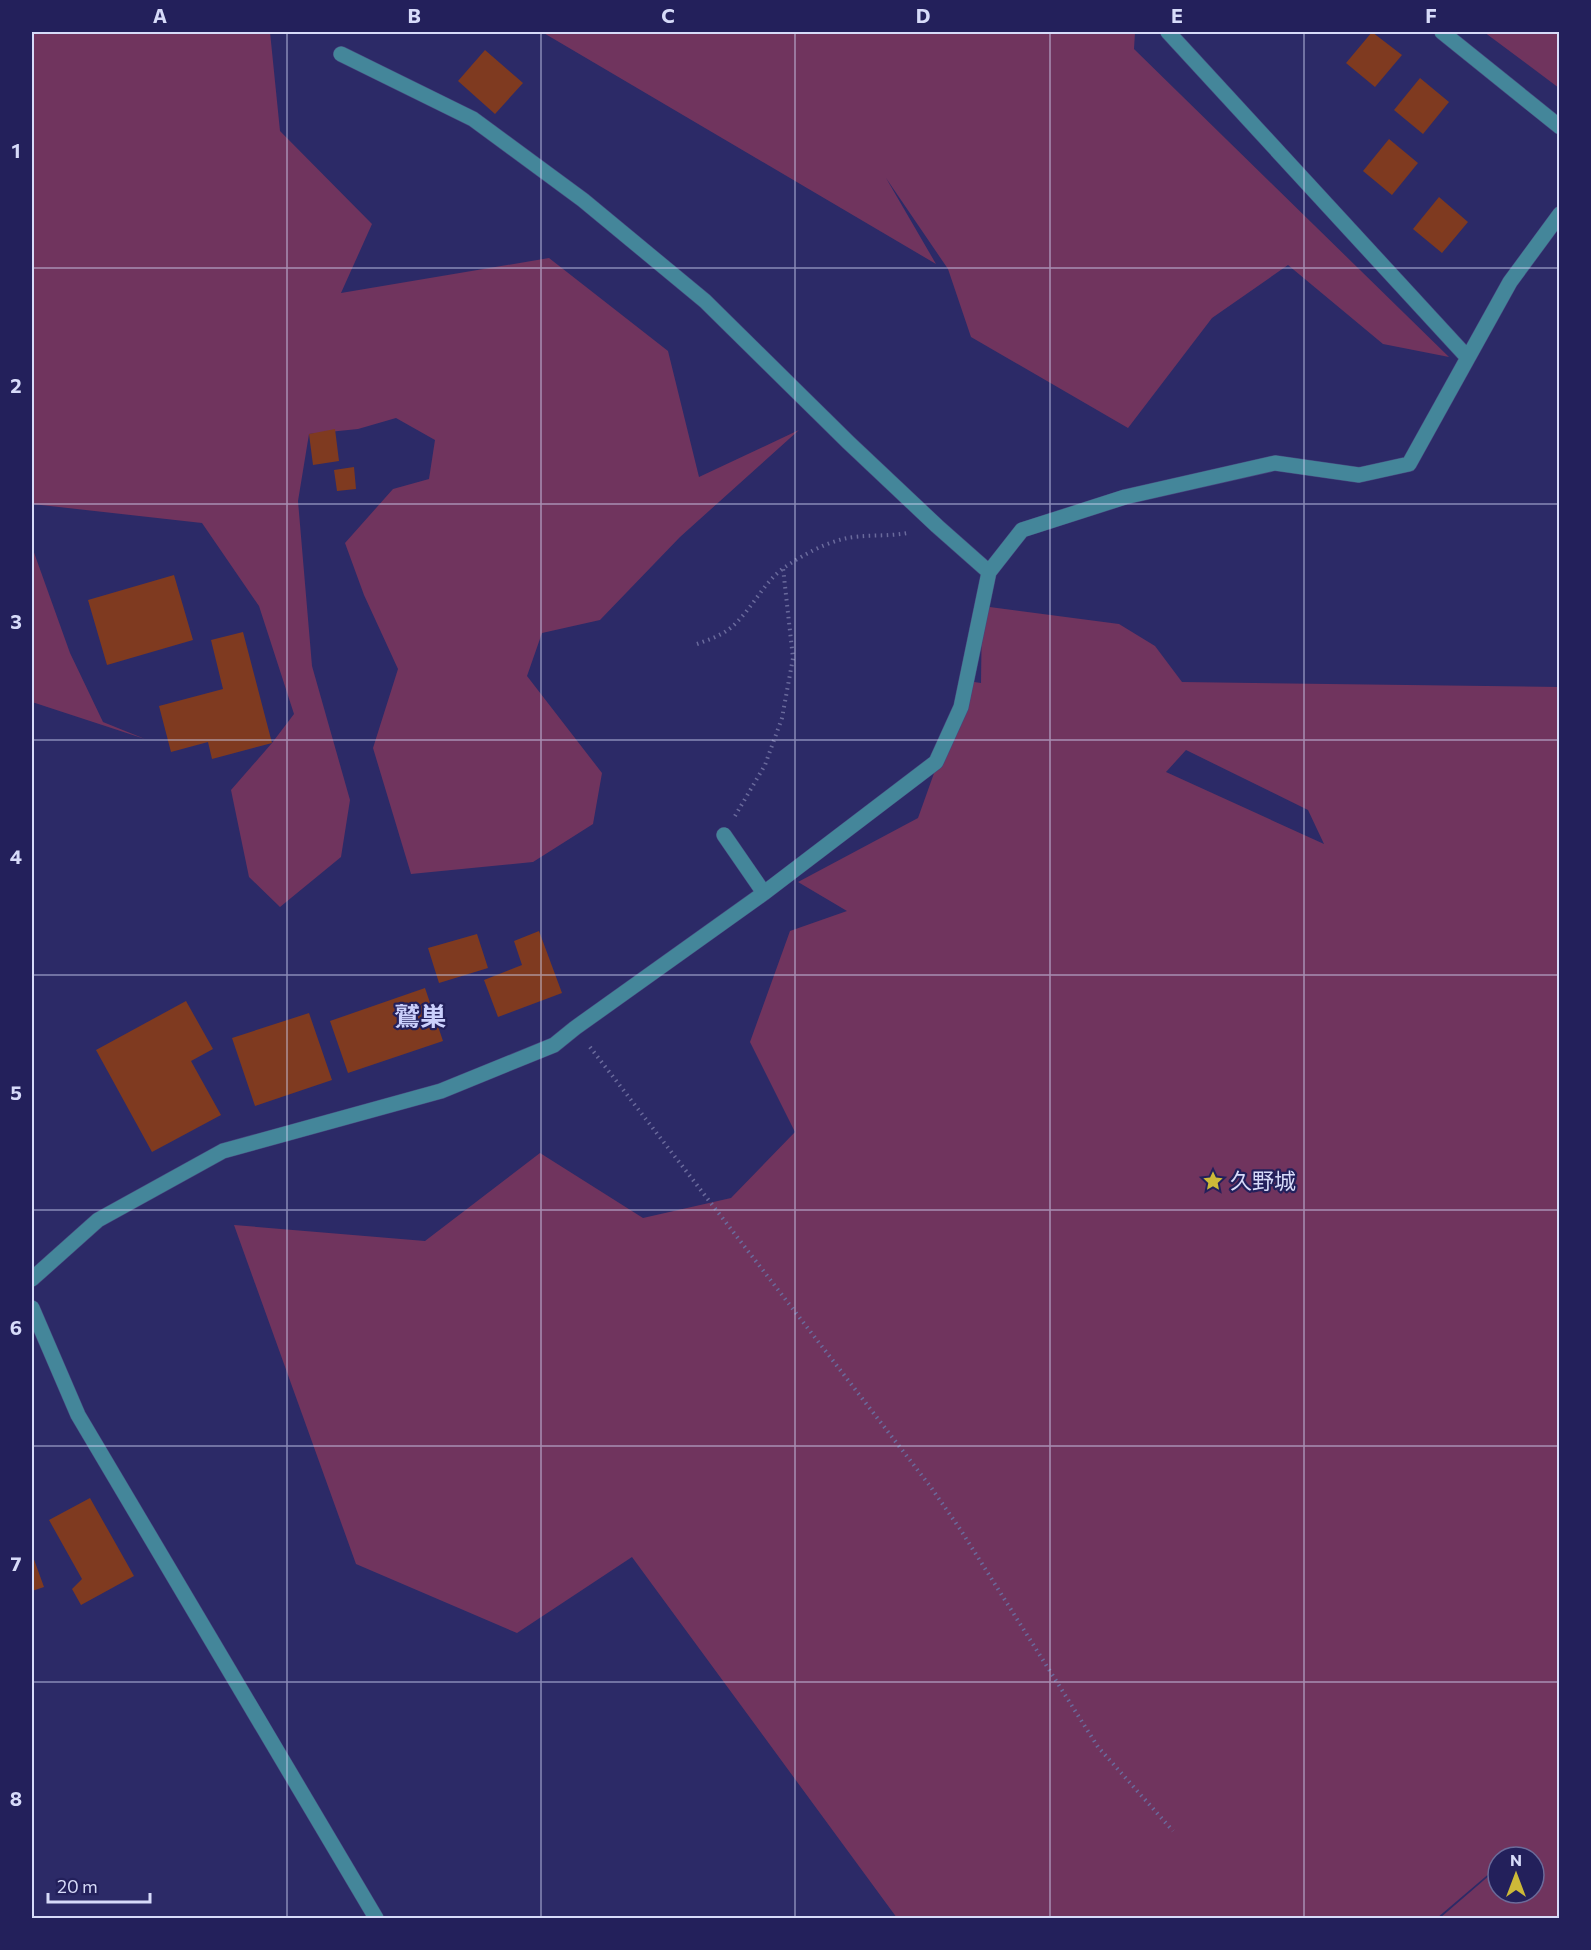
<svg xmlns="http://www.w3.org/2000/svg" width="1591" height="1950" viewBox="0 0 1591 1950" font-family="Commissioner,'Noto Sans JP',sans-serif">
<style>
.green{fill:#70345e;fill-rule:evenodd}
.building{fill:#7f3a20}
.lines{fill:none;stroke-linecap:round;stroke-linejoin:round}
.minor-casing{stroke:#47467e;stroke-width:16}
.path{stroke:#6a6a9c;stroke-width:4;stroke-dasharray:1.5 4.5;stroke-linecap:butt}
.minor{stroke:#44869a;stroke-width:15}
.grid{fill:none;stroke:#d7dbf9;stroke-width:1.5;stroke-opacity:0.55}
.labels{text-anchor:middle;stroke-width:4.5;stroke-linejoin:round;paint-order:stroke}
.poi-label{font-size:22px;fill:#d7dbf9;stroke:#23205b;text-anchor:start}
.quarter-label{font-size:26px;font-weight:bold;fill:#cbd0fc;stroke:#23205b}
.neatline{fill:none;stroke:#d7dbf9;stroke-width:2}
.grid-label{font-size:20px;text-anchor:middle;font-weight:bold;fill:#d7dbf9}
</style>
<rect width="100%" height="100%" fill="#2c2a67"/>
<path class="green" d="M32,32H270L280,131L372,224L341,293L549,258L668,351L699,477L799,430L680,537L600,620L542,633L527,676L602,773L593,824L533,862L411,874L373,748L398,669L364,595L345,543L393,489L429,479L435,440L396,418L358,429L309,434L298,501L312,666L350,800L341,857L280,907L249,877L231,790L272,743L294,714L259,606L202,523L32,504Z
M542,32H1135L1134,49L1449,357L1383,344L1288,265L1212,318L1128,428L971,337L948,269L886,178L936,264Z
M1484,32H1559V88Z
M32,547L70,653L103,722L145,739L32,702Z
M982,606L1119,624L1155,646L1182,682L1559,687V1918H1440L1498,1868V1893H1534V1857H1511L1515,1853L1510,1857H1498V1866L1437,1918H897L632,1557L517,1633L356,1564L234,1225L425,1241L540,1153L643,1218L731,1198L795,1132L750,1042L790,931L847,911L798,882L918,818L967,681L981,683ZM1186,750L1308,810L1324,844L1166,772Z"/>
<path class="building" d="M1372,32L1402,55L1375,87L1346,63Z
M485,50L523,83L495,114L458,81Z
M1420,78L1449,102L1423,134L1394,110Z
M1389,139L1418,163L1392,195L1363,171Z
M1439,197L1468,222L1442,253L1413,229Z
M335,429L339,461L313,465L309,434Z
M354,467L356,489L337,491L334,470Z
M174,575L193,640L107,665L88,600Z
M243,632L272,743L212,759L208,742L171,752L159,706L223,689L211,640Z
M539,931L562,993L498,1017L484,980L522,965L514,941Z
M477,934L488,968L439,983L428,948Z
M425,988L443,1041L348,1073L330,1021Z
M186,1001L213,1049L191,1061L221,1115L152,1152L96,1050Z
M309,1013L332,1080L255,1106L232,1038Z
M90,1498L134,1576L81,1605L72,1589L82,1579L49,1520Z
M32,1554L44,1587L32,1591Z"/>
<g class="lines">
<g class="minor-casing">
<path id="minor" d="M1168,32L1468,358
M1442,32L1560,127
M341,54L473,119L583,200L705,301L848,442L937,526L989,572
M724,835L764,893
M32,1279L98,1220L223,1151L441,1091L554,1045L575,1028L764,893L936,762L961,707L989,572L1022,530L1125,497L1275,463L1359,475L1409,464L1510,282L1560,214
M32,1308L78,1415L376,1918"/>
</g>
<path class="path" d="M697,644C711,639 726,634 737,622C754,605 765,581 785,567C803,555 823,544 843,539C862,534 886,537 907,533
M735,816L765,765L782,718L793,658L783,568
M590,1047L930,1486L960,1529L1098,1747L1173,1831"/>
<use href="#minor" class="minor"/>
</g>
<path class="grid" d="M287,32V1918M541,32V1918M795,32V1918M1050,32V1918M1304,32V1918M32,268H1560M32,504H1560M32,740H1560M32,975H1560M32,1210H1560M32,1446H1560M32,1682H1560"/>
<defs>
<g id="sight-bare" transform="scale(1.62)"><path d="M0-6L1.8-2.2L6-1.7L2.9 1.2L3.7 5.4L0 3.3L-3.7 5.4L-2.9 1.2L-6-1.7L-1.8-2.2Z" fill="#cdb938" stroke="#23205b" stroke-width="2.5" paint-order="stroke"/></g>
</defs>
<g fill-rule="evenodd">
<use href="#sight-bare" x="1213" y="1181"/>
</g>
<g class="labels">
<g class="poi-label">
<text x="1230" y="1189">久野城</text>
</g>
<g class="quarter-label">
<text x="420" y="1026">鷲巣</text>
</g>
</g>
<rect width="1591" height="1950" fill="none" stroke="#23205b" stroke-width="66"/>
<g transform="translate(1516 1875)"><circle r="28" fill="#23205b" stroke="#6b6b9a" stroke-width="1.5"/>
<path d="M0-4.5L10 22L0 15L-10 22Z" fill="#cdb938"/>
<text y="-9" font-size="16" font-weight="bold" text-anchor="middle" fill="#d7dbf9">N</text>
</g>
<path d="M48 1893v9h102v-9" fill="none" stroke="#d7dbf9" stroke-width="3"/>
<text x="57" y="1893" font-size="18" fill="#d7dbf9" stroke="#23205b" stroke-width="4.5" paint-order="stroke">20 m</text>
<rect x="33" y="33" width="1525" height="1884" class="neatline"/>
<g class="grid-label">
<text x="160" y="23">A</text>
<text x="414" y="23">B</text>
<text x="668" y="23">C</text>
<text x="923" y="23">D</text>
<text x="1177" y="23">E</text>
<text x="1431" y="23">F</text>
<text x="16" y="158">1</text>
<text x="16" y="393">2</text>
<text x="16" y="629">3</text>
<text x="16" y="864">4</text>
<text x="16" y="1100">5</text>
<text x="16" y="1335">6</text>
<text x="16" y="1571">7</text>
<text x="16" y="1806">8</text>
</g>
</svg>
